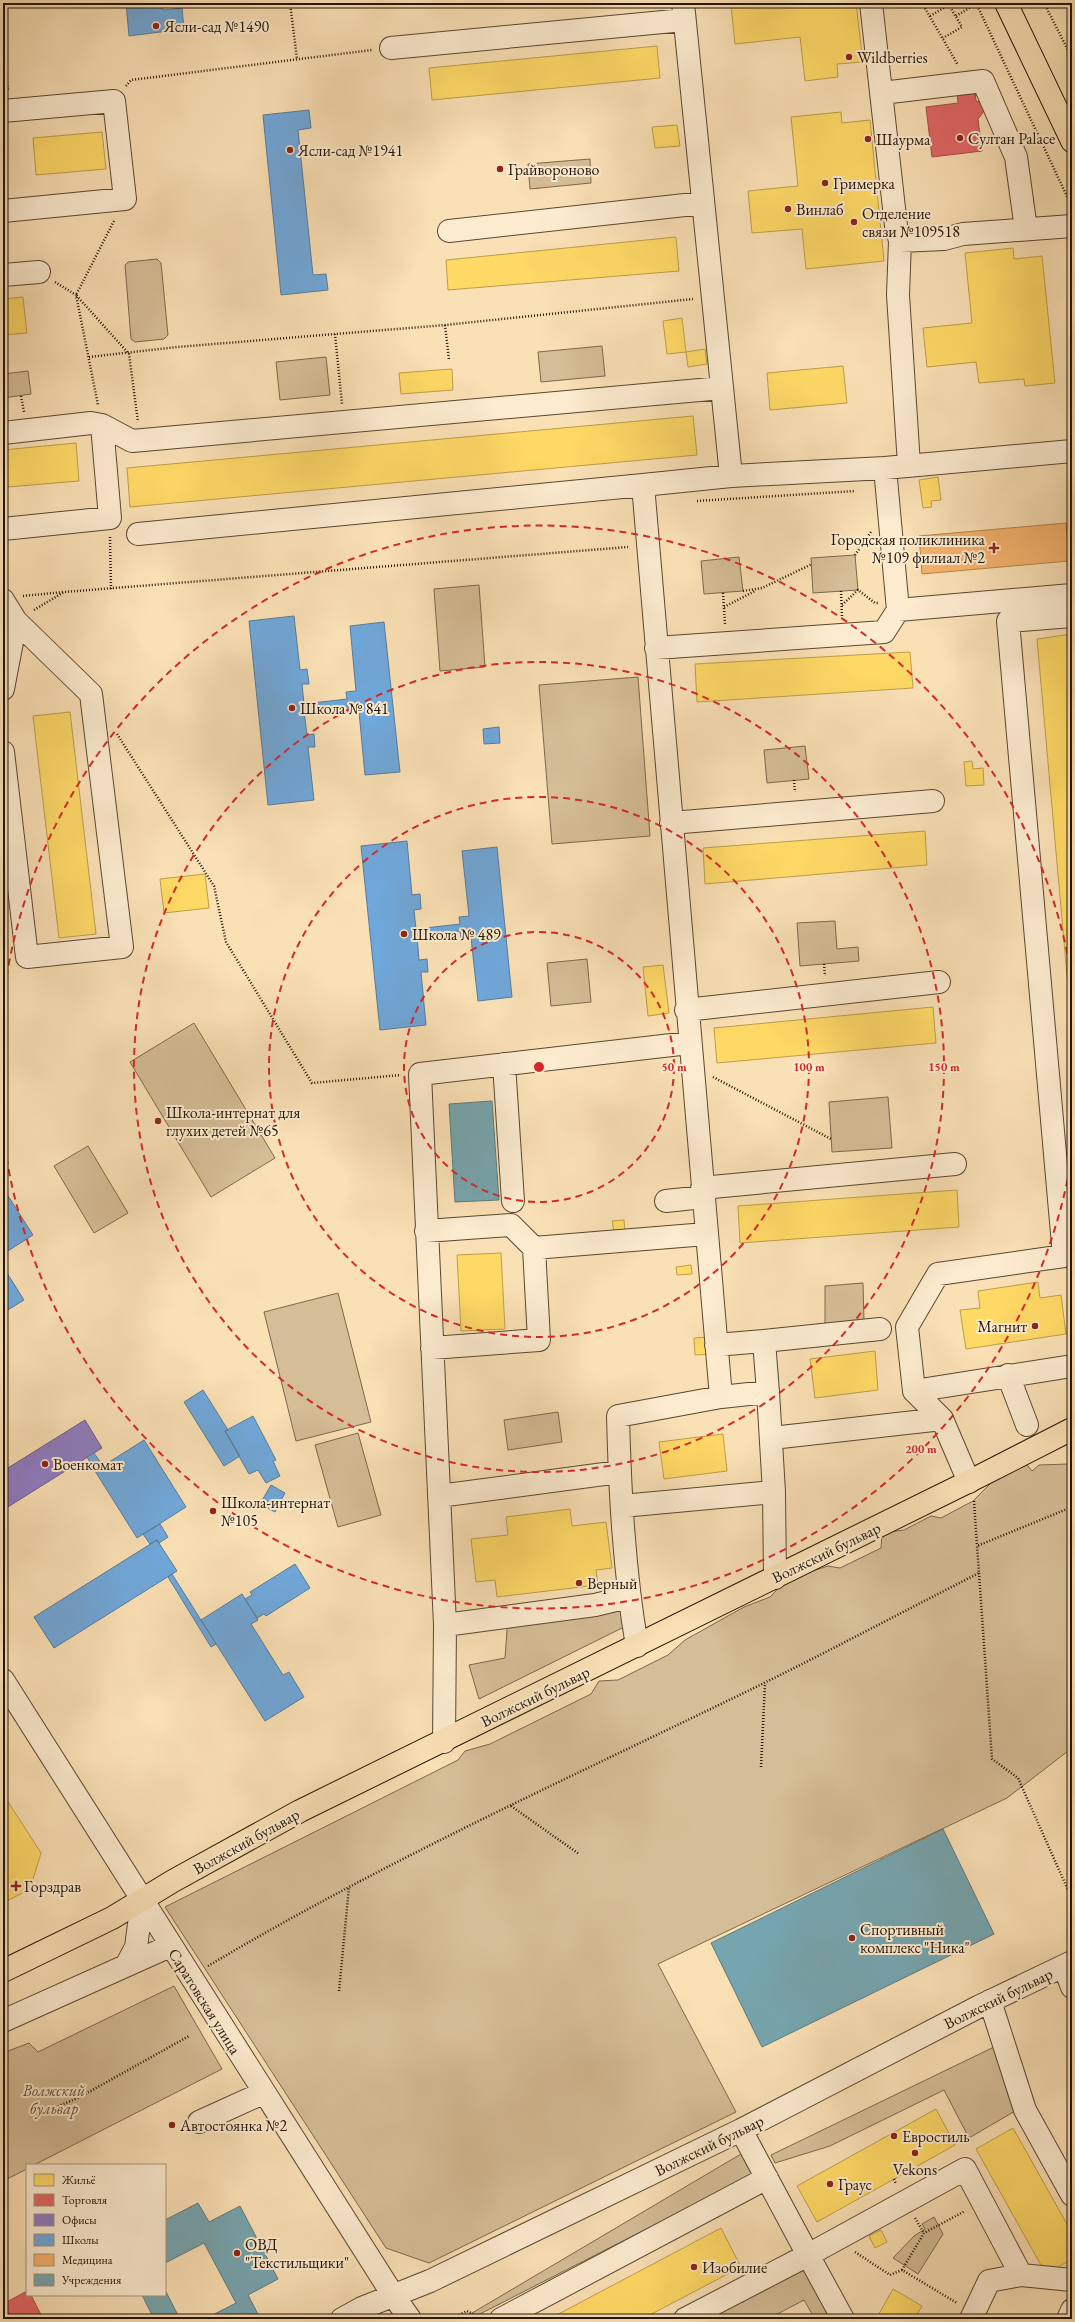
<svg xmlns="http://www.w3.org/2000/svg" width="1075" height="2322" viewBox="0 0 1075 2322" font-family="'EB Garamond',serif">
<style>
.green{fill:#d5bd97;stroke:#7c684e}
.homes{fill:#ffd966;stroke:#bd9e49}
.shops{fill:#e06666;stroke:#a74d49}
.offices{fill:#8e7cc3;stroke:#6e5d8a}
.schools{fill:#6fa8dc;stroke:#587c9c}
.health{fill:#f6b26b;stroke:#b7834d}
.public{fill:#76a5af;stroke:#5d7a7c}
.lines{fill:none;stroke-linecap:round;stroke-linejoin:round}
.minor-casing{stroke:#594732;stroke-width:24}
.major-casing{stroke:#231406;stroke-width:24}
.path{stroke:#231406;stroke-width:2.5;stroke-dasharray:1 2;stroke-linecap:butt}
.minor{stroke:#fcebcf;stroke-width:22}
.major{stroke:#fae0b5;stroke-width:22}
.ring{fill:none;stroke:#d62828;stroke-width:2;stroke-dasharray:7 5}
.poi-dot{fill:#8f2418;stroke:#fcebcf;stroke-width:1.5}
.labels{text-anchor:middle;stroke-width:4;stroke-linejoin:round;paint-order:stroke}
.poi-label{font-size:16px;fill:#231406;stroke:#fcebcf;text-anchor:start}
.street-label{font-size:16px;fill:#231406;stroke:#fcebcf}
.park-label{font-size:16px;font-style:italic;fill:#614f39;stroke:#fcebcf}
.centre{fill:#d62828;stroke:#fcebcf;stroke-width:2}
.ring-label{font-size:12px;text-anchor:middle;font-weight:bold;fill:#d62828;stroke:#fcebcf;stroke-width:4;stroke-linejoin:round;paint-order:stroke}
</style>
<rect width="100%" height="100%" fill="#fae0b5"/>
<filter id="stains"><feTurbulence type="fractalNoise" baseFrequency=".005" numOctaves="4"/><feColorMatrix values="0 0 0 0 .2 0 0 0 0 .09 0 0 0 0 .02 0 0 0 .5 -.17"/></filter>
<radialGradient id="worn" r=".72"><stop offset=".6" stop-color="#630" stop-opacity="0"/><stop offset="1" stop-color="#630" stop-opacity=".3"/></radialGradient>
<path class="green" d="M590,159L591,183L530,189L528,164Z
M157,259L161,263L168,335L164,339L135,342L131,339L125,265L128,262Z
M602,346L605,376L541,382L538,352Z
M326,357L330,395L280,400L276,362Z
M28,371L31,394L3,398V374Z
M855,555L858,590L813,593L811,558Z
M739,557L743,591L704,594L701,561Z
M479,585L485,667L440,671L434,589Z
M638,677L650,836L552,844L539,685Z
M805,746L809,779L767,783L764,750Z
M835,921L837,949L858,947L859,961L800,966L797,923Z
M587,959L591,1002L551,1006L547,963Z
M194,1023L275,1158L211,1197L130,1062Z
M888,1097L892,1148L832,1152L829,1102Z
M88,1146L128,1213L94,1233L54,1166Z
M863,1283L864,1322L825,1325V1286Z
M338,1293L371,1422L296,1441L264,1312Z
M558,1412L562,1442L508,1450L504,1420Z
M358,1433L381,1515L338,1527L315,1445Z
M1072,1462V1748L1007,1798L658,1964L736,2112L429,2263L386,2248L165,1907L458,1760L465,1751L490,1744L591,1694L599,1681L618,1680L668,1655L685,1640L744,1607L770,1597L787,1579L828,1566L840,1568L881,1548L882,1533L904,1530L931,1516L941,1518L973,1501L999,1475L1027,1465L1032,1471L1039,1465L1068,1464Z
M618,1599L624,1627L479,1699L469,1665L505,1658L508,1616Z
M174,1986L222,2069L34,2165H27V2169L3,2181V2053L29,2043L38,2052Z
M996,2046L1015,2111L969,2138L944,2090L830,2146L775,2163L771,2155Z
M741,2154L752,2175L478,2315L477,2319H462Z
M934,2217L943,2234L918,2274L893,2258L914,2236L925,2229L922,2224Z
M805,2265L834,2319H815L804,2300L768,2319H700Z"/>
<path class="homes" d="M759,3H856L863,62L837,64L838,77L805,81L800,37L735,44L731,6Z
M657,46L660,78L432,100L429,68Z
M841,112L842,123L870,120L884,261L806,269L802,229L752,233L748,191L798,186L791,117Z
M677,125L680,146L655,148L652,127Z
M102,132L106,169L36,175L33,138Z
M676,237L679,271L448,290L446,260Z
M1013,248L1014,259L1042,256L1055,383L1025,386L1024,379L979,383L976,362L927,367L923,328L972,323L965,253Z
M23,297L27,333L3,335V299Z
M682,318L686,352L667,354L663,321Z
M705,349L707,364L688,367L686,352Z
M843,366L847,403L770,410L767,373Z
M452,369L453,390L401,394L399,373Z
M693,416L697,455L130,507L127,468Z
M76,443L79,481L7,487L3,450Z
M938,477L941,500L931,501L932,507L923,508L919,480Z
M1072,634V1031L1037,639Z
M910,652L913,688L697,702L695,664Z
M70,712L96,934L59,938L33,716Z
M972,761L973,769L983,768L984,785L966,786L964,762Z
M925,831L927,865L705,884L703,848Z
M205,874L209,908L164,913L160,879Z
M663,965L669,1013L648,1016L643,967Z
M933,1007L936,1043L717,1063L714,1028Z
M957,1190L959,1227L740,1243L738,1206Z
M624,1220L625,1231L614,1232L612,1221Z
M501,1253L505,1329L461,1331L457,1255Z
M691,1265L692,1274L677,1275L676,1267Z
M1038,1282L1040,1298L1061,1295L1066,1334L966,1349L960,1310L980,1308L978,1291Z
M709,1337L711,1354L695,1355L694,1338Z
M875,1351L878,1390L815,1398L810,1359Z
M723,1434L727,1471L664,1479L659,1442Z
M570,1509L572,1526L606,1522L612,1568L596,1570L598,1585L497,1597L495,1580L476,1582L471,1539L508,1535L506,1517Z
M3,1794L41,1853L30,1889L3,1903Z
M936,2109L955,2145L817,2222L797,2186Z
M1013,2128L1072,2233V2259L1046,2274L976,2149Z
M721,2228L741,2267L682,2298L642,2319H549Z
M881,2230L887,2242L875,2248L869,2236Z
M893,2289L922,2306L914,2319H876Z"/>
<path class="shops" d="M975,91L976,101L981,102L985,110L978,119L982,151L932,157L926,107L958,103L957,93Z
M27,2291V2295H31L43,2319H3V2304Z"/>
<path class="offices" d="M85,1420L102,1448L3,1510V1471Z"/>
<path class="schools" d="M126,3H162L163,10L182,8L184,29L129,36Z
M309,110L311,128L298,130L313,275L326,274L328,290L281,295L263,115Z
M294,616L300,670L307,669L309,684H302L304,704L347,699L346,692L356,691L350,626L384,622L400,772L365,775L359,712L348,714L347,706L304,711L307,735L314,734L315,747H308L314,800L268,805L249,621Z
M499,727L500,743L484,744L483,729Z
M407,841L412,895L420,894L421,909L414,910L416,929L460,924L459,917L469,916L462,851L497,847L512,997L478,1001L471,938L461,939L460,931L417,936L419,960L427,959L428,972H421L426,1025L380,1030L361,846Z
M3,1188L33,1235L3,1254Z
M7,1273L24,1300L3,1313V1275Z
M203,1390L228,1430L225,1431L240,1456L224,1466L184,1402Z
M253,1416L276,1460L273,1461L280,1476L266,1483L258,1470L249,1474L225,1431Z
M144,1440L186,1507L137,1538L95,1471Z
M94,1453L103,1466L95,1471L87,1457Z
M271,1485L285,1493L275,1512L260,1504Z
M160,1524L168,1537L159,1543L157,1540L150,1544L143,1534Z
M157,1540L177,1571L54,1648L34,1617Z
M295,1564L310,1588L266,1616L264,1614L257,1618L245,1599L252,1595L250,1592Z
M172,1574L216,1644L211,1647L168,1577Z
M242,1594L258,1620L251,1624L283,1675L289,1672L304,1697L265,1721L201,1620Z"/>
<path class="health" d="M1066,523L1069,561L922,574L919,536Z"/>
<path class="public" d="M492,1101L499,1200L455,1202L449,1104Z
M943,1829L994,1934L762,2047L711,1943Z
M198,2203L209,2222L240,2206L278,2279L248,2295L260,2318L205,2319L236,2303L204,2243L165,2263V2220Z
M165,2290L180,2319H154L142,2295H165Z"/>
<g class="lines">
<g class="minor-casing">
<path id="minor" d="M683,3L731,476
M871,3L896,226L900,241L898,295L909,465
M391,48L684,20
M882,93L983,81L1016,157L1026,229
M3,111L114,101L125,199L3,211
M449,231L703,203
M900,241L944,239L963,234L1072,226
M3,275L39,272
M3,433L91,423L102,425L132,441L722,388
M885,468L898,610
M3,529L110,518L102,425
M138,534L643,485
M3,600L16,621L91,694L122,947L27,957L3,752
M656,648L884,632L898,610L1072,595
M3,689L16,621
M671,823L933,801
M686,1010L939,982
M504,1064L513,1201
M702,1188L955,1164
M666,1201L703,1197
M426,1231L511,1225L534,1248L539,1340L432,1348
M534,1248L706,1234
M764,1341L880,1329
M716,1345L764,1341L768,1392
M1008,1375L1027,1425
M914,1391L1072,1366
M772,1438L942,1419
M969,1482L942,1419L914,1391L907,1327L938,1274L1064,1256L1008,621L1072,616
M439,1496L619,1472
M622,1506L774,1492
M775,1578L774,1492L768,1392L721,1397L643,485L731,476L885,468L1072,451
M445,1625L595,1605L628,1597
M637,1646C624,1570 620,1493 618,1416L721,1397
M3,1680L393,2295L410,2319
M444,1742L445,1625L420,1074L689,1043
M127,1964L136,1947L142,1901
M1064,1966L1072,1987
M990,2001L1025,2110L1072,2195
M3,2021L170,1946
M199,2122L263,2093
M741,2130L808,2255L965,2169L1021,2275L989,2281L971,2319
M1021,2275L1072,2280
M342,2319L362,2308L430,2281L741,2130L980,2006L1072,1962
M501,2319L767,2178
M685,2319L808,2255L843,2319
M1068,2319L1072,2310"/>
</g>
<g class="major-casing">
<path id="major" d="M1006,3L1072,141
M3,1971L112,1918L173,1881L300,1811L972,1480L1072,1429"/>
</g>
<path class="path" d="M290,3L297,59
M922,3L958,65
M976,3L1072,207
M1044,3L1072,58
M930,16L949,5L962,27L943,38
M956,16L976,4
M3,53L8,90
M126,86L131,80L372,50
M114,221L76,295L129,354L138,422
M55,282L76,295L98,405
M445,325L449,360
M335,334L342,404
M89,357L177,347L445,325L693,299
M21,396L24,412
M697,501L855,491
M110,537L111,589
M855,555L871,532
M743,591L762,588L812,564
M841,591L842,617
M723,593L725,624
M23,596L64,592
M842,605L858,590L875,603H879
M724,607L755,591
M34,610L64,592L628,547
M117,734L214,886L226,942L312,1083L401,1075
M794,780L795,792
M824,964L825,976
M713,1077L831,1139
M974,1501L977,1546
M979,1573L992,1759L1018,1778L1072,1899
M761,1767L765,1683
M511,1806L579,1854
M208,1966C386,1860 576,1775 762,1684C835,1648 906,1610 979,1573L977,1546L1072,1507
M339,1991L349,1887
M47,2111L80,2097L189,2036
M894,2179L896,2184
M915,2218L924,2233
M855,2252L890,2275L902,2270L957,2303
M902,2270L924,2233L965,2211
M317,2319L323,2316
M451,2319L467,2311L482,2319"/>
<use href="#minor" class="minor"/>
<use href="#major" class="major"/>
</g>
<g class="ring">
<circle cx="539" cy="1067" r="135"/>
<circle cx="539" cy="1067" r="270"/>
<circle cx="539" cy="1067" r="405"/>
<path d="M1072 1156A540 540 0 0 1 3 1133M3 1001A540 540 0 0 1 1072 978"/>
</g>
<g class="poi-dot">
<circle cx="156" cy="26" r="4"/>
<circle cx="849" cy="57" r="4"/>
<circle cx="960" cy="138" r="4"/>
<circle cx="868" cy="139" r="4"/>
<circle cx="290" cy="150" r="4"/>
<circle cx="500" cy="169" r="4"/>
<circle cx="825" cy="183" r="4"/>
<circle cx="788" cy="209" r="4"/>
<circle cx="854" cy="222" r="4"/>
<path d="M992 542h4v4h4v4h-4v4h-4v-4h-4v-4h4z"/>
<circle cx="292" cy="708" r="4"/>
<circle cx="404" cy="934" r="4"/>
<circle cx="158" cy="1121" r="4"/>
<circle cx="1035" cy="1326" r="4"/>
<circle cx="45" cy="1464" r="4"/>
<circle cx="213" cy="1511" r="4"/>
<circle cx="579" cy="1583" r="4"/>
<path d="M14 1880h4v4h4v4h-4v4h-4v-4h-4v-4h4z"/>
<circle cx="852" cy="1938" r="4"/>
<circle cx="172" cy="2125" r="4"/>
<circle cx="894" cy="2136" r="4"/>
<circle cx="915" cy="2153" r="4"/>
<circle cx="830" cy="2184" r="4"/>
<circle cx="237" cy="2253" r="4"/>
<circle cx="694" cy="2267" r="4"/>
</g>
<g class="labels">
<g class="poi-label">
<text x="164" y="32">Ясли-сад №1490</text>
<text x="857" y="63">Wildberries</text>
<text x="968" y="144">Султан Palace</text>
<text x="876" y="145">Шаурма</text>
<text x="298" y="156">Ясли-сад №1941</text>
<text x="508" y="175">Грайвороново</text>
<text x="833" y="189">Гримерка</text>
<text x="796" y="215">Винлаб</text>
<text x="862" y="219">Отделение<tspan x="862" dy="18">связи №109518</tspan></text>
<text x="985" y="545" text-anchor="end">Городская поликлиника<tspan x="985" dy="18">№109 филиал №2</tspan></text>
<text x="300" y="714">Школа № 841</text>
<text x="412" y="940">Школа № 489</text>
<text x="166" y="1118">Школа-интернат для<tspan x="166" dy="18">глухих детей №65</tspan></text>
<text x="1027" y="1332" text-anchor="end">Магнит</text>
<text x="53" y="1470">Военкомат</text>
<text x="221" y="1508">Школа-интернат<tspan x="221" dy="18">№105</tspan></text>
<text x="587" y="1589">Верный</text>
<text x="24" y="1892">Горздрав</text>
<text x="860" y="1935">Спортивный<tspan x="860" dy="18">комплекс "Ника"</tspan></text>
<text x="180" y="2131">Автостоянка №2</text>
<text x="902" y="2142">Евростиль</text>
<text x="915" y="2175" text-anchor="middle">Vekons</text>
<text x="838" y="2190">Граус</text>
<text x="245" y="2250">ОВД<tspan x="245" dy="18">"Текстильщики"</tspan></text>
<text x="702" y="2273">Изобилие</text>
</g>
<g class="street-label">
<text transform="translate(826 1552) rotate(-26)" y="6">Волжский бульвар</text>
<text transform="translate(535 1696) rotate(-26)" y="6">Волжский бульвар</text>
<text transform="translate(246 1841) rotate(-29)" y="6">Волжский бульвар</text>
<text transform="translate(998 1998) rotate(-26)" y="6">Волжский бульвар</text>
<text transform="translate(205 2001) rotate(58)" y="6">Саратовская улица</text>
<text transform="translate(709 2145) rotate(-26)" y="6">Волжский бульвар</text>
</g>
<g class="park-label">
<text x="54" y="2096">Волжский<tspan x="54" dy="18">бульвар</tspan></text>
</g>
</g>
<circle cx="539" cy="1067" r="6" class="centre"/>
<g class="ring-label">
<text x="674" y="1071">50 m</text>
<text x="809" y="1071">100 m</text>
<text x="944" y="1071">150 m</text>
<text x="921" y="1453">200 m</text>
</g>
<rect width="1075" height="2322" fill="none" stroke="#fae0b5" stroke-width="16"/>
<rect x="4" y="4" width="1067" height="2314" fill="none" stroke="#231406" stroke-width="2"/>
<rect x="8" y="8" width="1059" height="2306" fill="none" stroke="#231406"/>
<rect x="26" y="2164" width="140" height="132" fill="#fcebcf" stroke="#a5957f"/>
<rect x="34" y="2174" width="20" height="12" fill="#ffd966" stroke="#a5957f"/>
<text x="62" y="2184" font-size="12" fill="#231406">Жильё</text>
<rect x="34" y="2194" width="20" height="12" fill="#e06666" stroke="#a5957f"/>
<text x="62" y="2204" font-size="12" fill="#231406">Торговля</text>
<rect x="34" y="2214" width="20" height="12" fill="#8e7cc3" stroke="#a5957f"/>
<text x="62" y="2224" font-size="12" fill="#231406">Офисы</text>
<rect x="34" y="2234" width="20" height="12" fill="#6fa8dc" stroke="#a5957f"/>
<text x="62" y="2244" font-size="12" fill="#231406">Школы</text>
<rect x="34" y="2254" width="20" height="12" fill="#f6b26b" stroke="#a5957f"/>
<text x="62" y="2264" font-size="12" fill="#231406">Медицина</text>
<rect x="34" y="2274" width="20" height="12" fill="#76a5af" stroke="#a5957f"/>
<text x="62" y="2284" font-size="12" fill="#231406">Учреждения</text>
<rect width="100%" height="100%" filter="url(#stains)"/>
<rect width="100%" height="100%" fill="url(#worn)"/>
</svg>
